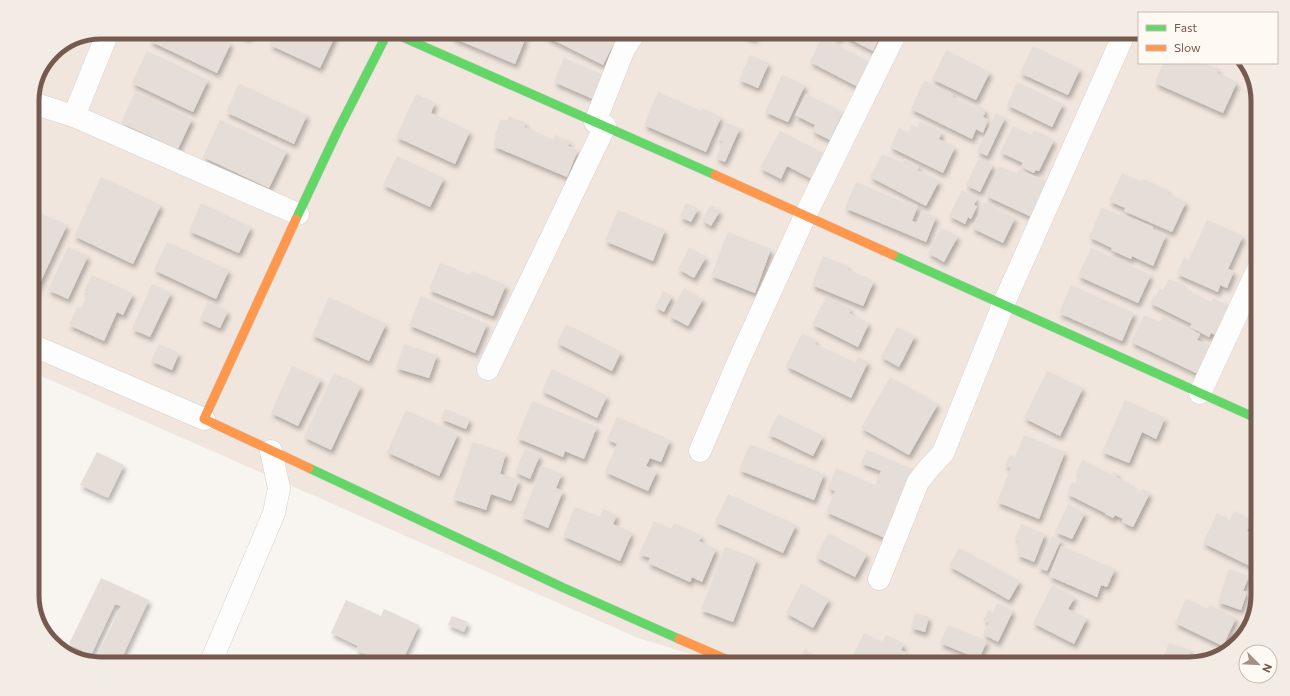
<svg xmlns="http://www.w3.org/2000/svg" width="1290" height="696" viewBox="0 0 1290 696" font-family="Commissioner,sans-serif">
<style>
.residential{fill:#f0e6de}
.building{fill:#e5ddd7;filter:url(#shadow)}
.lines{fill:none;stroke-linecap:round;stroke-linejoin:round}
.street-casing{stroke:#d7d0cc;stroke-width:23}
.fast-casing{stroke:#d8d0cb;stroke-width:10}
.slow-casing{stroke:#d8d0cb;stroke-width:10}
.street{stroke:#fefdfd;stroke-width:22}
.fast{stroke:#63d668;stroke-width:9}
.slow{stroke:#ff974d;stroke-width:9}
.rim{fill:none;stroke:#765a4f;stroke-width:5}
</style>
<defs>
<filter id="shadow"><feDropShadow dx="2.5" dy="4.5" stdDeviation="2" flood-color="#0004"/></filter>
</defs>
<rect width="100%" height="100%" fill="#f8f4f0"/>
<path class="residential" d="M101,32H1139V63H1247L1258,97V595L1251,626L1224,655L1189,664H723L638,638L32,372V97L52,52L75,37Z"/>
<path class="building" d="M154,32H208L231,43L217,73L150,41Z
M235,32H251L248,38Z
M276,32H337L320,68L270,45Z
M453,32H514L526,37L515,64L451,37Z
M547,32H612L618,35L603,65L545,36Z
M738,32H758L754,39Z
M826,32H843L839,39Z
M848,32H882L873,51L846,37Z
M822,37L873,64L860,88L810,62Z
M1033,46L1080,69L1068,95L1020,73Z
M946,50L990,72L976,100L932,79Z
M147,51L208,80L193,112L132,83Z
M750,55L769,63L758,88L739,80Z
M564,58L604,75L593,99L554,82Z
M1163,63H1205L1218,69L1217,73L1237,82L1223,113L1155,83Z
M782,75L805,85L788,122L765,112Z
M924,80L953,94L952,97L977,109L978,106L986,110L983,117L988,120L983,133L976,129L972,139L911,109Z
M1017,82L1063,104L1052,127L1007,105Z
M239,84L307,115L294,144L226,112Z
M135,92L192,119L178,149L121,123Z
M658,92L701,111L702,108L721,117L706,152L644,125Z
M416,94L435,103L431,113L470,131L455,164L396,137Z
M806,94L843,112L830,140L812,131L815,125L795,115Z
M996,113L1005,118L987,156L977,151Z
M509,116L526,123L524,127L553,140L555,135L570,141L568,146L578,150L567,177L493,146L497,137L495,135L501,119L507,121Z
M220,120L287,151L269,188L203,157Z
M920,122L942,132L939,139L955,147L943,173L890,147L899,128L908,133L912,125L918,127Z
M726,123L740,128L725,162L716,158L723,141L718,139Z
M1013,126L1031,135L1034,130L1054,140L1039,171L1035,170L1034,173L1021,167L1023,163L1000,152Z
M780,131L827,155L814,180L787,166L781,179L760,168Z
M882,154L903,163L905,159L919,166L917,170L939,181L926,206L870,177Z
M397,156L444,178L430,207L383,185Z
M979,158L993,165L980,192L966,185Z
M999,166L1017,174L1019,169L1052,184L1036,219L986,196Z
M1122,173L1142,182L1143,179L1169,191L1167,193L1186,202L1172,232L1124,211L1125,208L1109,201Z
M101,177L161,205L133,264L74,236Z
M856,182L908,204V202L918,206L912,221L917,223L922,211L936,217L926,242L845,208Z
M962,190L977,198L974,205L977,206L971,219L968,217L965,224L949,216Z
M984,202L1015,218L1003,243L972,228Z
M201,203L251,227L239,253L189,231Z
M686,203L698,209L691,222L680,217Z
M711,205L720,211L711,226L702,220Z
M1102,207L1119,215L1120,213L1153,227L1152,229L1166,235L1153,266L1132,256L1131,259L1111,250L1112,248L1089,237Z
M618,210L665,230L653,261L605,241Z
M37,212L67,225L34,296L32,295V222Z
M1207,220L1243,236L1228,269L1234,271L1227,288L1220,285L1218,292L1177,274L1184,257L1189,260Z
M941,228L958,236L944,262L928,253Z
M728,232L771,249L755,293L711,276Z
M167,242L229,270L216,299L154,270Z
M68,247L88,256L68,299L48,290Z
M689,248L706,257L694,278L678,269Z
M1091,248L1151,275L1138,303L1078,276Z
M823,256L848,266L847,269L874,281L863,306L812,285Z
M440,263L470,275L472,271L506,285L493,316L429,290Z
M92,275L133,294L123,315L117,312L104,341L69,325L77,307L81,308L88,293L84,291Z
M1169,279L1184,286L1183,288L1211,302L1213,298L1226,304L1225,307L1231,311L1218,336L1211,333L1209,337L1190,327L1192,324L1150,303L1154,295L1156,296L1160,288L1163,290Z
M152,284L171,293L150,337L132,329Z
M1071,285L1134,313L1122,341L1059,313Z
M684,288L703,299L688,326L669,316Z
M663,291L672,296L664,312L655,307Z
M421,296L487,324L475,353L409,325Z
M329,297L386,324L369,361L312,335Z
M826,297L851,309L849,313L869,323L858,347L812,324Z
M208,301L228,311L220,328L200,319Z
M1144,315L1160,322L1163,316L1200,334L1197,340L1211,346L1198,374L1131,342Z
M566,324L621,352L612,371L557,343Z
M897,327L915,336L899,367L881,357Z
M802,333L816,340L815,344L855,363L858,357L868,362L851,398L786,366Z
M159,344L179,353L172,370L151,361Z
M404,344L437,355L429,378L396,368Z
M292,366L321,379L298,426L271,413Z
M552,369L607,396L597,418L542,391Z
M1047,371L1083,388L1060,436L1024,418Z
M334,373L361,386L331,450L304,437Z
M890,377L938,404L909,455L861,428Z
M1125,400L1165,418L1156,439L1142,432L1129,463L1102,452Z
M532,401L597,427L584,459L565,451L563,457L517,438Z
M445,409L470,419L466,429L441,419Z
M406,410L458,434L439,476L387,452Z
M778,414L823,436L813,456L768,434Z
M617,417L670,440L661,462L650,458L646,466L657,471L648,491L605,472L617,444L607,439Z
M1024,435L1065,452L1039,519L997,502L1011,468L1005,465L1010,455L1015,457Z
M473,442L506,453L500,474L519,480L511,501L491,494L486,510L453,499Z
M750,444L824,474L814,500L739,470Z
M525,449L540,455L530,479L515,472Z
M867,450L917,471L887,539L826,512L835,491L828,488L836,468L875,485L881,471L861,463Z
M97,452L124,465L108,498L80,485Z
M1082,460L1111,475L1113,471L1118,474L1116,477L1132,485L1131,487L1140,492L1142,489L1150,493L1133,527L1122,522L1123,519L1115,515L1113,518L1105,514V513L1067,494L1072,482L1075,483L1080,475L1076,473Z
M542,466L562,474L556,488L563,491L548,528L522,517Z
M728,494L796,525L783,553L715,522Z
M1068,504L1085,513L1072,539L1055,532Z
M575,507L600,517L603,509L617,515L613,524L632,533L620,561L563,536Z
M1234,511L1252,520L1247,531L1258,536V570L1203,543L1217,513L1230,520Z
M654,521L671,529L674,523L702,536L699,541L716,549L702,582L692,577L690,582L648,563L650,558L639,554Z
M1021,524L1045,534L1034,562L1017,555L1020,548L1017,547L1019,540L1015,539Z
M828,533L867,554L855,577L816,557Z
M1052,536L1061,540L1047,571L1038,567Z
M1061,546L1115,569L1107,587L1101,585L1097,597L1049,576Z
M725,547L757,559L733,622L701,610Z
M959,548L1020,581L1009,600L949,566Z
M1229,569L1249,576L1243,591L1247,592L1241,610L1218,602Z
M101,578L149,600L119,664H110L96,657L121,606L115,604L91,655L69,644Z
M801,584L829,599L813,628L786,613Z
M1052,585L1075,597L1068,609L1087,618L1074,644L1033,623Z
M1186,599L1208,609L1209,605L1236,618L1223,646L1175,623Z
M346,600L381,616L384,609L419,625L401,664H387L356,650L358,646L331,633Z
M997,603L1013,611L998,642L983,634L989,623L984,620L988,610L993,613Z
M915,613L929,617L925,632L911,628Z
M452,616L468,622L464,632L448,625Z
M948,625L987,641L979,659L940,643Z
M864,633L882,642L886,635L904,644L901,650L918,659L916,664H849Z
M1169,643L1191,650L1186,664H1161Z
M805,649L825,661L823,664H796Z
M940,658L955,664H938Z"/>
<g class="lines">
<g class="street-casing">
<path id="street" d="M32,103L74,116L298,214
M74,116L108,32
M595,122L624,49L635,32
M32,345L204,419
M488,369L605,126
M1200,393L1258,269
M700,451L739,360L805,216L896,32
M879,579L918,482L929,468L943,453L1003,305L1125,32
M210,664L274,513L279,488L271,451"/>
</g>
<g class="fast-casing">
<path id="fast" d="M391,32L715,175
M296,219L338,130L388,32
M893,255L1258,419
M309,468L564,588L679,639"/>
</g>
<g class="slow-casing">
<path id="slow" d="M715,175L893,255
M296,219L204,419L309,468
M679,639L737,664"/>
</g>
<use href="#street" class="street"/>
<use href="#fast" class="fast"/>
<use href="#slow" class="slow"/>
</g>
<path d="M0 0H1290V696H0ZM101 39H1189A62 62 0 0 1 1251 101V595A62 62 0 0 1 1189 657H101A62 62 0 0 1 39 595V101A62 62 0 0 1 101 39Z" fill="#f3ece5" fill-rule="evenodd"/>
<path class="rim" d="M101 39H1189A62 62 0 0 1 1251 101V595A62 62 0 0 1 1189 657H101A62 62 0 0 1 39 595V101A62 62 0 0 1 101 39Z"/>
<rect x="1138" y="12" width="140" height="52" fill="#fef9f2" stroke="#c8b9b1"/>
<rect x="1146" y="25" width="20" height="6" fill="#63d668" stroke="#c8b9b1"/>
<text x="1174" y="32" font-size="12" fill="#765a4f">Fast</text>
<rect x="1146" y="45" width="20" height="6" fill="#ff974d" stroke="#c8b9b1"/>
<text x="1174" y="52" font-size="12" fill="#765a4f">Slow</text>
<g transform="translate(1258 664) rotate(114)"><circle r="19" fill="#fef9f2" stroke="#c8b9b1"/>
<path d="M0-3L7 15L0 10L-7 15Z" fill="#a49087"/>
<text y="-6" font-size="11" font-weight="bold" text-anchor="middle" fill="#765a4f">N</text>
</g>
</svg>
